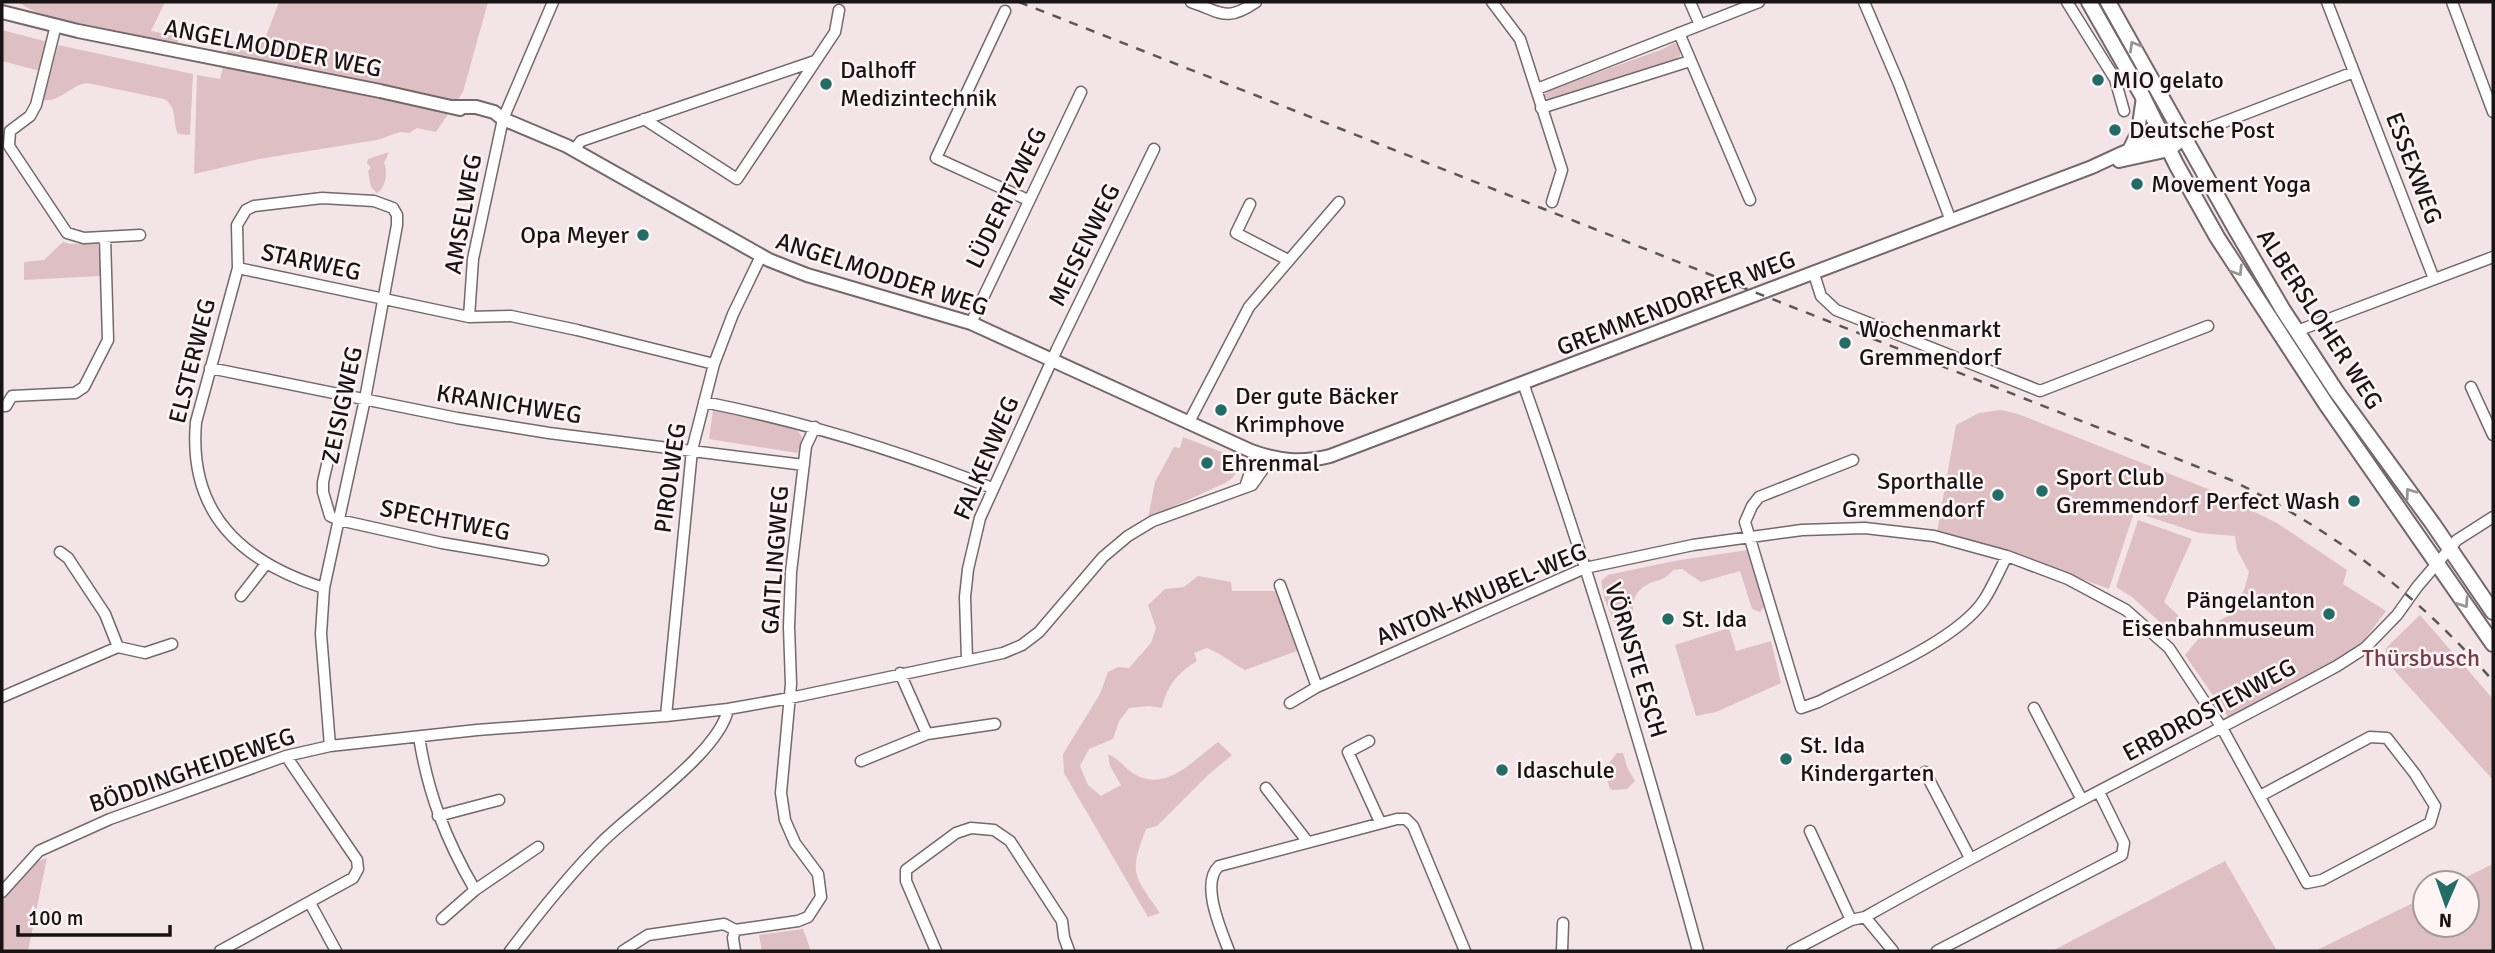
<svg xmlns="http://www.w3.org/2000/svg" width="2495" height="953" viewBox="0 0 2495 953" font-family="Signika,sans-serif">
<style>
.green{fill:#debfc3}
.lines{fill:none;stroke-linecap:round;stroke-linejoin:round}
.minor-casing{stroke:#74686a;stroke-width:13}
.tertiary-casing{stroke:#74686a;stroke-width:16}
.secondary-casing{stroke:#74686a;stroke-width:18}
.minor{stroke:#fff;stroke-width:10}
.tertiary{stroke:#fff;stroke-width:12}
.secondary{stroke:#fff;stroke-width:14}
.rail{stroke:#5c5455;stroke-width:2.5;stroke-dasharray:9 9;stroke-linecap:butt}
.oneway{stroke:#979595}
.poi-dot{fill:#236d67;stroke:#fef3f5;stroke-width:2.5}
.labels{text-anchor:middle;stroke-width:5;stroke-linejoin:round;paint-order:stroke}
.street-label{font-size:24px;fill:#181314;stroke:#fef3f5}
.poi-label{font-size:24px;fill:#181314;stroke:#fef3f5;text-anchor:start}
.park-label{font-size:24px;fill:#793d4a;stroke:#fef3f5}
</style>
<rect width="100%" height="100%" fill="#f3e5e7"/>
<path class="green" d="M19,2H165L151,31L178,36V44C148,39 37,21 19,2Z
M279,2H488L463,92L436,132L417,128L409,133L400,132L377,140L259,159L194,174L197,75L220,79L229,43L264,42Z
M2,30L48,42L40,71L2,61Z
M1674,43L1680,46V56L1673,61L1550,100L1544,96L1547,91L1663,49Z
M58,45L193,74L190,135L178,134C172,121 178,107 164,99L87,83C71,85 59,103 43,100Z
M389,152L384,163C388,172 386,187 377,193L371,187L368,171L371,168L367,163L368,159Z
M63,242L70,244L98,242L101,276L24,280V262L44,260Z
M713,410C735,413 793,416 802,437L798,453L709,439Z
M2001,410L2018,414L2208,489L2277,523L2347,570L2343,584L2386,611L2364,640L2349,653L2228,717L2185,655L2209,626L2228,616L2244,590L2249,572L2237,550L2235,536L2199,533L2134,512L2109,589L2009,552L1937,532L1956,425L1979,413Z
M1183,437L1232,456C1242,467 1237,476 1225,483L1148,518L1155,482L1174,447L1180,448Z
M2138,520L2192,539L2164,602L2184,621L2172,633L2132,597L2116,587Z
M1748,550L1764,607L1760,612L1752,609L1740,571L1701,582L1682,569L1673,570C1661,584 1657,578 1645,586C1625,598 1635,624 1639,642L1625,649L1605,600L1601,581L1608,575L1674,561Z
M1198,576L1231,582L1232,591H1276L1297,651L1245,670C1232,663 1222,654 1207,648L1194,653L1197,661C1178,673 1167,685 1162,708L1149,706L1129,708L1119,721L1113,739L1089,749L1080,766L1088,785L1101,796L1121,785L1110,766L1108,754C1121,760 1129,773 1140,777C1170,789 1196,758 1218,742L1232,755L1207,776L1157,826L1146,829C1129,874 1133,874 1160,913L1148,917L1064,773L1063,754L1100,694L1108,672L1118,667L1129,668L1151,643L1156,628L1148,605L1165,589L1184,587Z
M2420,615L2493,699V780L2386,661V648Z
M1729,628L1736,651L1771,641L1781,683L1716,712L1696,716L1675,645Z
M1617,753H1623L1627,767L1635,781L1627,789L1612,790L1609,787L1605,768Z
M47,858L28,951H2V898L38,861Z
M2225,861L2277,951H2052Z
M2493,864V951H2315L2425,897V925H2467V883H2454Z
M803,929L811,951H762L759,935Z"/>
<g class="lines">
<g class="minor-casing">
<path id="minor" d="M1191,2C1223,13 1226,22 1256,2
M1492,2L1520,39L1562,170L1552,202
M1690,2L1700,25
M1864,2L1899,84L1951,221
M2067,2L2115,79L2124,111
M2327,2L2434,279
M2452,2L2493,112
M1005,11L936,158L1028,200
M56,25L36,105L30,116L10,131L9,146L67,233L84,238L140,235
M1679,33L1750,200
M1537,89L1759,2
M1541,108L1690,61
M644,119L737,179L835,32L839,10
M2185,137L2354,72
M574,150L581,141L815,61
M1250,204L1236,233L1288,260
M238,268L469,317L511,316L577,330L714,364
M1814,274L1821,296L1836,310L2040,391L2208,326
M469,317L473,259L503,119L553,2
M971,323L1081,92
M2297,331L2493,257
M210,368L457,418L549,433L804,465
M1523,383C1589,570 1646,760 1698,951
M2471,387L2493,435
M343,395L323,482V492L330,516L339,520L442,543L543,560
M704,402C804,422 897,450 992,488
M2,406H6L12,396L75,393L84,387L108,340L105,237
M1189,422L1249,307L1339,202
M1853,460L1759,497L1752,506L1745,522L1801,708L1818,702C1865,678 1956,642 1984,600C1993,586 1999,571 2007,556
M1245,487L1257,453
M60,552L68,558L105,614L118,647
M1280,585L1317,687
M324,588C242,562 188,514 196,422L238,268L237,225L246,210L254,206L322,198L374,201L393,208L397,215V225L365,399L324,588L321,634L330,746
M241,596L266,564
M967,659L965,597L968,569L980,518L1057,349L1154,149
M900,673L927,734
M2,697L118,647L145,653L172,644
M1290,703L1317,687L1585,568L1693,545L1802,530L1865,528L1934,536L2007,556L2068,579L2126,610L2169,648L2222,728L2307,883L2322,880L2430,823L2435,806L2415,774L2387,738L2370,737L2260,796
M2034,708L2082,800
M666,716L692,450L714,364L733,314L761,256
M419,737C428,794 446,840 475,890
M1369,741L1348,752L1380,822
M861,761L927,734L995,724
M1925,772L1970,858
M1266,788L1307,841
M438,816L499,800
M1810,831L1851,920
M2,892L39,851L110,819L286,756L330,746L477,730L666,716L728,709L790,698L1003,653L1022,645L1039,632L1103,557L1128,536L1153,521L1252,485L1271,458
M310,903L336,951
M1865,917L1893,951
M442,919L475,890L538,847
M220,951L353,878L358,869L357,860L286,756
M510,951C538,914 567,877 600,844C632,811 720,752 728,709
M623,951L648,935L724,924L735,930L798,921L808,917L821,897L818,874L795,843L785,820L781,793L791,684L789,627L791,572L806,446L815,427
M735,951L733,938L735,930
M936,951L906,881V870L956,833L971,828L994,830L1010,841L1062,921L1064,937L1069,951
M1229,951C1221,930 1200,883 1219,866L1397,819H1406L1413,826L1465,951
M1562,951L1563,923
M1792,951L1851,920L1865,917C2020,829 2180,751 2337,666L2365,648L2397,615L2417,587L2457,540L2493,517
M1937,951L2122,855L2124,843L2099,792"/>
</g>
<g class="tertiary-casing">
<path id="tertiary" d="M2,12L78,31L380,91L460,109
M454,107H476L494,112L503,119L567,146L769,260L807,275L971,323L1251,451C1278,461 1302,463 1330,456L2092,167C2121,154 2152,136 2185,137
M2129,150L2138,132L2143,97
M2119,161L2169,150L2185,137"/>
</g>
<g class="secondary-casing">
<path id="secondary" d="M2089,2L2143,97L2176,164L2217,237L2326,404L2493,644
M2108,2L2235,228L2283,310L2336,391L2433,524L2493,612"/>
</g>
<use href="#minor" class="minor"/>
<use href="#tertiary" class="tertiary"/>
<use href="#secondary" class="secondary"/>
<path class="rail" d="M1019,2L2231,480C2335,531 2417,594 2493,681"/>
</g>
<defs><path id="oneway-chevron" d="M-2-3.5L2.5 0L-2 3.5" fill="none" stroke-width="1.6" stroke-linecap="round" stroke-linejoin="round" transform="scale(1.75)"/></defs>
<g class="oneway">
<use href="#oneway-chevron" transform="translate(2134 46) rotate(-120)"/>
<use href="#oneway-chevron" transform="translate(2238 271) rotate(58)"/>
<use href="#oneway-chevron" transform="translate(2410 493) rotate(-126)"/>
<use href="#oneway-chevron" transform="translate(2464 603) rotate(56)"/>
</g>
<g class="poi-dot">
<circle cx="2098" cy="80" r="7"/>
<circle cx="826" cy="84" r="7"/>
<circle cx="2115" cy="130" r="7"/>
<circle cx="2137" cy="184" r="7"/>
<circle cx="643" cy="235" r="7"/>
<circle cx="1845" cy="343" r="7"/>
<circle cx="1221" cy="410" r="7"/>
<circle cx="1207" cy="463" r="7"/>
<circle cx="2042" cy="491" r="7"/>
<circle cx="1998" cy="495" r="7"/>
<circle cx="2354" cy="501" r="7"/>
<circle cx="2329" cy="614" r="7"/>
<circle cx="1668" cy="619" r="7"/>
<circle cx="1786" cy="759" r="7"/>
<circle cx="1502" cy="770" r="7"/>
</g>
<g class="labels">
<g class="street-label">
<text transform="translate(273 48) rotate(11)" y="8">ANGELMODDER WEG</text>
<text transform="translate(2414 168) rotate(69)" y="8">ESSEXWEG</text>
<text transform="translate(1006 198) rotate(-64)" y="8">LÜDERITZWEG</text>
<text transform="translate(463 214) rotate(-80)" y="8">AMSELWEG</text>
<text transform="translate(1084 245) rotate(-64)" y="8">MEISENWEG</text>
<text transform="translate(311 262) rotate(12)" y="8">STARWEG</text>
<text transform="translate(882 274) rotate(18)" y="8">ANGELMODDER WEG</text>
<text transform="translate(1676 303) rotate(-21)" y="8">GREMMENDORFER WEG</text>
<text transform="translate(2320 319) rotate(57)" y="8">ALBERSLOHER WEG</text>
<text transform="translate(192 361) rotate(-76)" y="8">ELSTERWEG</text>
<text transform="translate(509 404) rotate(9)" y="8">KRANICHWEG</text>
<text transform="translate(342 405) rotate(-78)" y="8">ZEISIGWEG</text>
<text transform="translate(986 458) rotate(-67)" y="8">FALKENWEG</text>
<text transform="translate(670 478) rotate(-82)" y="8">PIROLWEG</text>
<text transform="translate(445 520) rotate(11)" y="8">SPECHTWEG</text>
<text transform="translate(775 560) rotate(-86)" y="8">GAITLINGWEG</text>
<text transform="translate(1481 594) rotate(-23)" y="8">ANTON-KNUBEL-WEG</text>
<text transform="translate(1636 660) rotate(73)" y="8">VÖRNSTE ESCH</text>
<text transform="translate(2209 710) rotate(-28)" y="8">ERBDROSTENWEG</text>
<text transform="translate(192 770) rotate(-19)" y="8">BÖDDINGHEIDEWEG</text>
</g>
<g class="poi-label">
<text x="840" y="78">Dalhoff<tspan x="840" dy="28">Medizintechnik</tspan></text>
<text x="2112" y="88">MIO gelato</text>
<text x="2129" y="138">Deutsche Post</text>
<text x="2151" y="192">Movement Yoga</text>
<text x="629" y="243" text-anchor="end">Opa Meyer</text>
<text x="1859" y="337">Wochenmarkt<tspan x="1859" dy="28">Gremmendorf</tspan></text>
<text x="1235" y="404">Der gute Bäcker<tspan x="1235" dy="28">Krimphove</tspan></text>
<text x="1221" y="471">Ehrenmal</text>
<text x="2056" y="485">Sport Club<tspan x="2056" dy="28">Gremmendorf</tspan></text>
<text x="1984" y="489" text-anchor="end">Sporthalle<tspan x="1984" dy="28">Gremmendorf</tspan></text>
<text x="2340" y="509" text-anchor="end">Perfect Wash</text>
<text x="2315" y="608" text-anchor="end">Pängelanton<tspan x="2315" dy="28">Eisenbahnmuseum</tspan></text>
<text x="1682" y="627">St. Ida</text>
<text x="1800" y="753">St. Ida<tspan x="1800" dy="28">Kindergarten</tspan></text>
<text x="1516" y="778">Idaschule</text>
</g>
<g class="park-label">
<text x="2421" y="666">Thürsbusch</text>
</g>
</g>
<rect width="2495" height="953" fill="none" stroke="#181314" stroke-width="7"/>
<g transform="translate(2446 904) rotate(182)"><circle r="33" fill="#fef3f5" stroke="#a2999b" stroke-width="2"/>
<path d="M0-5L12 26L0 18L-12 26Z" fill="#236d67"/>
<text y="-10" font-size="19" font-weight="bold" text-anchor="middle" fill="#181314">N</text>
</g>
<path d="M18 925v10h152v-10" fill="none" stroke="#181314" stroke-width="3.5"/>
<text x="28" y="925" font-size="21" fill="#181314" stroke="#fef3f5" stroke-width="5" paint-order="stroke">100 m</text>
</svg>
